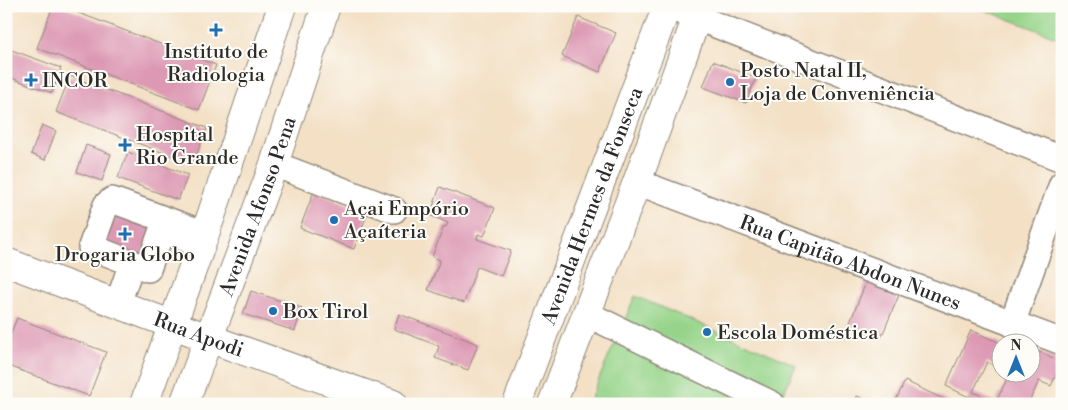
<svg xmlns="http://www.w3.org/2000/svg" width="1068" height="410" viewBox="0 0 1068 410" font-family="'Libre Bodoni',serif">
<style>
.green{fill:#96d489;stroke:#60805a}
.building{fill:#dd99b4}
.lines{fill:none;stroke-linecap:round;stroke-linejoin:round}
.minor-casing{stroke:#8f8678;stroke-width:28}
.major-casing{stroke:#8f8678;stroke-width:30}
.minor{stroke:#fff;stroke-width:25}
.major{stroke:#fff;stroke-width:28}
.poi-dot{fill:#1f6fb2;stroke:#fdfcf7;stroke-width:2}
.labels{text-anchor:middle;stroke-width:4;stroke-linejoin:round;paint-order:stroke}
.poi-label{font-size:20px;fill:#2b2b2b;stroke:#fdfcf7;text-anchor:start}
.street-label{font-size:20px;fill:#2b2b2b;stroke:#fdfcf7}
</style>
<rect width="100%" height="100%" fill="#fdfcf7"/>
<filter id="ink" filterUnits="userSpaceOnUse"><feTurbulence type="fractalNoise" baseFrequency=".02" numOctaves="2"/><feDisplacementMap in="SourceGraphic" scale="10" xChannelSelector="R" yChannelSelector="G"/><feConvolveMatrix kernelMatrix="1 2 1 2 8 2 1 2 1" color-interpolation-filters="sRGB"/></filter>
<filter id="wash" filterUnits="userSpaceOnUse"><feTurbulence type="fractalNoise" baseFrequency=".0096" numOctaves="4" result="noise"/><feDisplacementMap in="SourceGraphic" scale="20" xChannelSelector="R" yChannelSelector="G"/><feGaussianBlur stdDeviation="1.12" result="paint"/><feColorMatrix in="noise" values="0 0 0 0 0 0 0 0 0 0 0 0 0 0 0 0 0 1.4 0 .05"/><feComposite in="paint" operator="in"/></filter>
<g filter="url(#wash)">
<rect width="100%" height="100%" fill="#f3e0c5"/>
<path class="green" d="M974,6H1062V39L1056,37Z
M635,296L796,365L779,404H588Z"/>
<g id="blocks">
<path class="building" d="M53,6H60L216,65L199,110L37,48Z
M578,17L616,33L600,72L562,56Z
M6,48L61,68L52,93L6,76Z
M713,61L756,78L746,103L703,87Z
M70,76L207,128L193,164L56,112Z
M42,125L56,131L45,160L31,154Z
M86,145L111,154L102,181L77,172Z
M128,152L188,175L178,200L118,178Z
M440,187L495,208L484,236L478,234L477,239L511,251L501,276L477,267L464,303L428,290L440,260L432,257L444,226L446,227L448,223L430,215Z
M314,191L368,212L354,249L300,228Z
M109,209L153,225L141,258L96,242Z
M866,282L899,295L881,338L849,325Z
M251,291L302,308L295,331L243,314Z
M399,314L478,344L468,370L435,358L439,346L394,329Z
M17,318L106,352L89,396L6,365V345Z
M971,330L1000,343V369L987,362L973,392L996,402L1010,372H1030V348L1062,362L1051,386L1039,381L1028,404H966L969,397L946,386Z
M905,381L954,404H894Z
M857,396L874,404H853Z"/>
</g>
</g>
<g filter="url(#ink)">
<use href="#blocks" fill-opacity="0" stroke="#8f8678" stroke-width="1"/>
<g class="lines">
<g class="minor-casing">
<g id="minor">
<path d="M667,6L1062,159"/>
<path d="M274,164L394,210"/>
<path id="s1" d="M637,182L1062,342"/>
<path d="M132,263L148,269L162,230L189,240"/>
<path d="M118,303L132,263L91,247L106,205L112,200L205,234"/>
<path d="M587,314L772,404"/>
<path d="M1012,324L1062,184"/>
</g>
</g>
<g class="major-casing">
<g id="major">
<path id="s2" d="M6,262L208,338L393,404"/>
<path d="M144,404L205,234L282,6"/>
<path id="s3" d="M184,404L274,164L326,6"/>
<path id="s4" d="M517,404L667,6"/>
<path d="M552,404L637,182L701,6"/>
</g>
</g>
<use href="#minor" class="minor"/>
<use href="#major" class="major"/>
</g>
</g>
<g class="poi-dot">
<path d="M213.5 22.5h5v5h5v5h-5v5h-5v-5h-5v-5h5z"/>
<path d="M28.5 72.5h5v5h5v5h-5v5h-5v-5h-5v-5h5z"/>
<circle cx="730" cy="82" r="5"/>
<path d="M122.5 137.5h5v5h5v5h-5v5h-5v-5h-5v-5h5z"/>
<circle cx="334" cy="220" r="5"/>
<path d="M122.5 226.5h5v5h5v5h-5v5h-5v-5h-5v-5h5z"/>
<circle cx="273" cy="311" r="5"/>
<circle cx="707" cy="332" r="5"/>
</g>
<g class="labels">
<g class="poi-label">
<text x="216" y="58" text-anchor="middle">Instituto de<tspan x="216" dy="23">Radiologia</tspan></text>
<text x="740" y="77">Posto Natal II,<tspan x="740" dy="23">Loja de Conveniência</tspan></text>
<text x="42" y="87">INCOR</text>
<text x="136" y="141">Hospital<tspan x="136" dy="23">Rio Grande</tspan></text>
<text x="344" y="215">Açai Empório<tspan x="344" dy="23">Açaíteria</tspan></text>
<text x="125" y="261" text-anchor="middle">Drogaria Globo</text>
<text x="283" y="318">Box Tirol</text>
<text x="717" y="339">Escola Doméstica</text>
</g>
<g class="street-label">
<text dy="7" stroke="none"><textPath href="#s4" startOffset="212">Avenida Hermes da Fonseca</textPath></text>
<text dy="7" stroke="none"><textPath href="#s3" startOffset="211">Avenida Afonso Pena</textPath></text>
<text dy="7" stroke="none"><textPath href="#s1" startOffset="228">Rua Capitão Abdon Nunes</textPath></text>
<text dy="7" stroke="none"><textPath href="#s2" startOffset="206">Rua Apodi</textPath></text>
</g>
</g>
<rect width="1068" height="410" fill="none" stroke="#fdfcf7" stroke-width="25"/>
<g transform="translate(1016 358)"><circle r="24" fill="#fdfcf7" stroke="#a9a8a5"/>
<path d="M0-4L9 19L0 12L-9 19Z" fill="#1f6fb2"/>
<text y="-8" font-size="14" font-weight="bold" text-anchor="middle" fill="#2b2b2b">N</text>
</g>
</svg>
